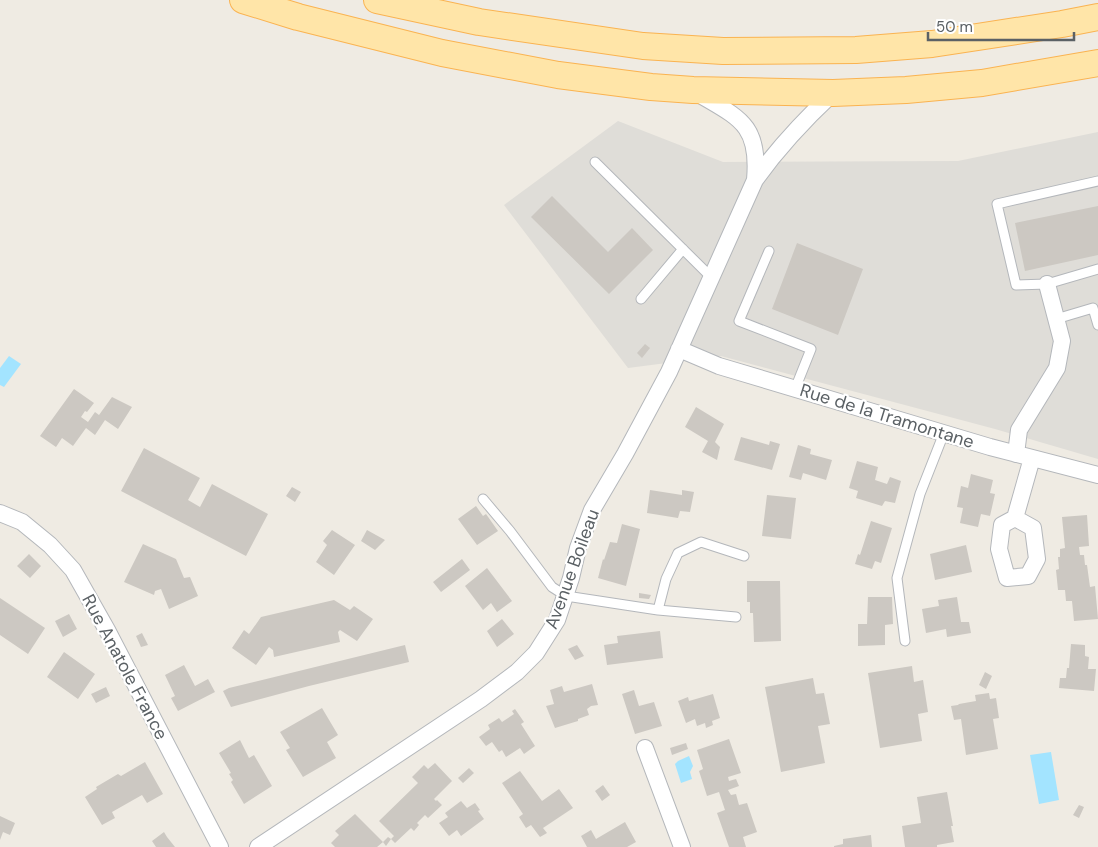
<svg xmlns="http://www.w3.org/2000/svg" width="1098" height="847" viewBox="0 0 1098 847" font-family="'DM Sans',sans-serif">
<style>
.industrial{fill:#dfddd8}
.water{fill:#a3e4ff}
.building{fill:#ccc8c2}
.lines{fill:none;stroke-linecap:round;stroke-linejoin:round}
.service-casing{stroke:#b4b7bb;stroke-width:11}
.minor-casing{stroke:#b4b7bb;stroke-width:18}
.primary-casing{stroke:#fab351;stroke-width:28}
.service{stroke:#fff;stroke-width:9}
.minor{stroke:#fff;stroke-width:16}
.primary{stroke:#ffe5a8;stroke-width:26}
.labels{text-anchor:middle;stroke-width:4.5;stroke-linejoin:round;paint-order:stroke}
.street-label{font-size:18px;fill:#5b6165;stroke:#fff}
</style>
<rect width="100%" height="100%" fill="#efebe3"/>
<path class="industrial" d="M618,121L723,162L958,161L1098,132V459L995,429L721,356L628,368L504,205Z"/>
<path class="water" d="M9,356L21,364L4,387L0,385V368Z
M1051,752L1059,800L1039,804L1030,755Z
M689,756L693,766L690,772L692,779L681,783L675,764L678,761Z"/>
<path class="building" d="M552,196L608,252L632,228L653,250L609,294L531,217Z
M1098,206V255L1025,271L1015,223Z
M797,243L863,269L838,335L772,309Z
M645,344L650,348L642,358L637,353Z
M74,389L94,403L87,412L85,411L81,417L88,422L95,412L99,415L112,397L132,407L118,429L105,420L95,435L86,428L73,446L62,438L56,447L40,436Z
M696,407L724,424L715,442L720,447L717,460L702,452L708,441L685,427Z
M741,437L769,445L770,441L780,444L772,470L734,460Z
M798,445L811,449L810,454L832,460L826,480L803,473L801,480L789,477Z
M144,448L200,478L188,500L200,507L212,484L268,514L246,556L121,491Z
M857,461L878,467L875,480L887,484L890,477L901,481L895,503L885,501L882,506L856,498L858,491L849,488Z
M971,474L993,480L990,493L995,494L990,516L981,514L978,527L960,523L963,508L957,507L961,486L968,488Z
M292,487L301,492L295,502L286,496Z
M650,490L682,495V490L694,492L690,512L680,511L678,518L647,513Z
M767,495L796,498L791,539L762,536Z
M476,506L483,516L486,514L498,531L477,545L458,519Z
M1087,515L1089,546L1079,547L1080,555H1084L1085,565H1087L1090,587L1095,586L1098,619L1074,621L1072,601H1066L1065,590H1058L1056,570L1059,569L1058,557H1060V549L1065,548L1062,517Z
M871,521L892,528L881,563L875,561L872,569L855,564L858,554L860,555Z
M622,524L640,529L626,586L598,578L603,559L604,560L610,542L617,543Z
M332,530L355,545L334,575L316,562L327,545L323,541Z
M367,530L385,540L375,550L361,541Z
M143,544L176,559L184,578L190,577L198,596L169,609L161,589L155,591L154,595L124,582Z
M966,545L972,572L935,580L930,554Z
M29,554L41,566L30,578L17,566Z
M462,559L470,570L441,592L433,582Z
M487,568L512,601L497,612L491,603L483,610L465,586Z
M747,581H780L781,641L754,642L753,613H750V602H747Z
M639,593L651,595L649,599L639,598Z
M868,597H892L893,624L885,625V645L858,646V624H867Z
M957,597L961,622H969L971,633L947,637L946,629L926,633L922,609L939,606L938,600Z
M0,598L45,628L28,654L0,635Z
M334,600L350,610L354,606L373,619L357,641L340,630L338,632L340,642L274,657L273,650L269,647L256,665L232,648L244,630L249,634L261,617Z
M69,614L77,629L63,637L55,621Z
M502,619L514,634L497,647L487,631Z
M660,631L663,658L607,665L604,645L618,643L617,636Z
M142,633L148,645L141,647L136,636Z
M1071,644L1085,645V656L1089,657L1088,669H1096L1094,691L1059,688L1060,678H1066L1067,668H1069Z
M405,645L409,662L309,686L231,707L223,691L229,688Z
M577,645L584,656L575,660L568,649Z
M64,652L95,674L78,699L47,677Z
M184,665L195,686L208,679L215,692L178,711L171,698L175,696L165,675Z
M912,666L914,682L923,680L928,712L918,714L922,741L880,748L868,673Z
M985,672L992,676L986,689L979,685Z
M813,678L816,694L824,693L830,724L818,726L825,763L781,772L765,687Z
M592,684L598,705L591,706L587,709L589,715L578,719V721L555,728L546,706L554,704L550,690L562,686L564,692Z
M106,687L110,696L96,703L91,694Z
M634,690L639,706L654,702L662,726L635,734L622,694Z
M989,693L990,699L996,698L999,718L993,719L998,749L966,755L961,719L954,720L951,706L958,705L959,704L976,701L975,695Z
M713,694L720,718L712,721L713,725L706,728L705,723L697,726L695,719L686,723L678,701L688,697L689,701Z
M322,708L338,735L327,742L336,758L303,777L286,750L290,748L280,732Z
M515,709L524,722L521,724L535,746L524,754L520,748L506,757L502,750L499,752L492,742L486,746L479,737L490,729L488,725L499,718L502,722L514,714L512,711Z
M729,739L741,773L728,777L729,781L736,779L739,786L728,790L731,795L736,794L739,805L747,803L757,832L743,837L746,847H729L717,813L725,810L719,792L707,796L699,771L703,769L697,750Z
M240,740L249,758L254,755L272,786L244,804L231,782L233,780L229,774L231,773L219,753Z
M686,743L688,749L672,755L670,748Z
M145,762L163,794L147,803L142,795L112,812L115,818L102,825L85,797L97,789L96,787L118,774L121,776Z
M435,763L452,781L434,799L436,801L437,800L442,805L428,818L425,815L417,823L419,825L414,831L411,828L395,843L391,839L386,846L383,842L388,837L391,839L394,836L379,821L418,783L412,777L424,765L428,769Z
M469,768L474,773L463,783L458,778Z
M520,771L542,801L559,789L573,808L543,828L547,833L540,837L531,825L526,828L519,817L523,814L502,783Z
M603,785L610,795L602,801L595,791Z
M947,792L953,826H951L954,842L937,845V847H905L902,826L921,823L917,797Z
M461,801L467,808L475,803L480,810L478,811L484,819L461,836L457,830L449,836L439,823L448,817L445,813Z
M1079,805L1084,807L1079,818L1073,815Z
M355,814L383,842L377,847H335L331,843L339,835L335,831Z
M0,816L15,823L10,835L3,832L0,840Z
M625,822L636,842L627,847H587L581,836L591,830L596,839Z
M164,832L167,837L175,847H156L152,841Z
M871,835L872,847H834V846L843,844V839Z"/>
<g class="lines">
<g class="service-casing">
<path id="service" d="M595,162L711,277
M1098,181L997,204L1016,285L1047,284L1098,269
M769,251L739,321L811,349L795,389
M641,299L683,249
M1056,319L1093,308L1098,325
M483,499L510,531L552,587L566,596L658,610L736,617
M658,610L666,579L678,553L701,542L744,556
M905,641L897,578L920,494L944,433"/>
</g>
<g class="minor-casing">
<path id="minor" d="M697,93C739,118 760,124 755,180
M679,349L719,366L990,447L1098,475
M1016,454L1019,430L1057,368L1062,341L1047,284
M0,513L22,522L50,545L73,570L107,630L220,847
M1015,518L1033,528L1037,559L1028,576L1007,578L999,549L1002,525L1015,518L1032,458
M645,748L682,847
M258,847L481,699L517,672L536,653L557,620L571,578L578,548L592,510L625,454L669,372L755,180C778,148 804,120 833,93"/>
</g>
<g class="primary-casing">
<path id="primary" d="M243,0L298,17L442,53L558,75L651,87L693,90L833,93L906,90L982,83L1098,63
M377,0L479,22L643,46L723,51L856,50L932,44L1062,24L1098,17"/>
</g>
<use href="#service" class="service"/>
<use href="#minor" class="minor"/>
<use href="#primary" class="primary"/>
</g>
<g class="labels">
<g class="street-label">
<text transform="translate(887 416) rotate(17)" y="6">Rue de la Tramontane</text>
<text transform="translate(572 569) rotate(-70)" y="6">Avenue Boileau</text>
<text transform="translate(125 667) rotate(62)" y="6">Rue Anatole France</text>
</g>
</g>
<path d="M928 32v8h146v-8" fill="none" stroke="#5b6165" stroke-width="2.5"/>
<text x="936" y="32" font-size="15" fill="#5b6165" stroke="#ffffff" stroke-width="4" paint-order="stroke">50 m</text>
</svg>
